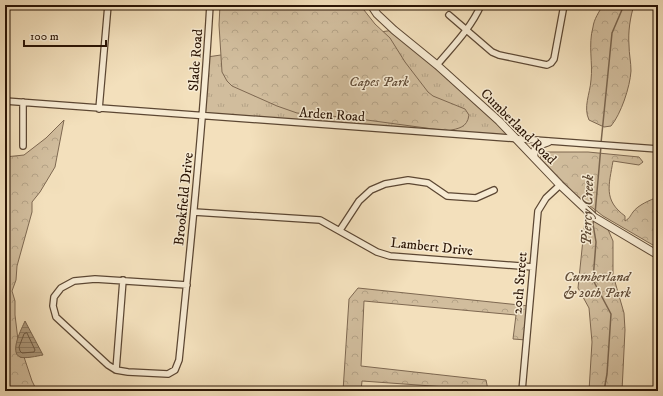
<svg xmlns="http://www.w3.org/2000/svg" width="663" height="396" viewBox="0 0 663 396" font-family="'IM FELL DW Pica',serif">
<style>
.grass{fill:url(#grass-tufts);stroke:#7e6851}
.forest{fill:url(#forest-crowns);stroke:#7e6851}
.water{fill:url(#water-rules);stroke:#7a654e}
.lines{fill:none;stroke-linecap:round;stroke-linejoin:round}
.shore{stroke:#6c5842;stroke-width:1}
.stream{stroke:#7a654e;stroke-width:1.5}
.minor-casing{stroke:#5c4733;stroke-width:8}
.tertiary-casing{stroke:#5c4733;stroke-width:9}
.minor{stroke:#f7ebd3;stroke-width:5.5}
.tertiary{stroke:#f7ebd3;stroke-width:7}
.labels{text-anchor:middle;stroke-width:3;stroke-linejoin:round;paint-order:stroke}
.street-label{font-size:14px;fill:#2a1405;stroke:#f7ebd3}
.park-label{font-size:14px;font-style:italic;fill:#644f3a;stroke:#f7ebd3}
.water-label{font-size:15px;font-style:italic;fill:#5f4a35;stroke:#f7ebd3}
</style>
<defs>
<pattern id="grass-tufts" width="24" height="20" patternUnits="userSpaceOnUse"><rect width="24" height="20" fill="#d1bd9d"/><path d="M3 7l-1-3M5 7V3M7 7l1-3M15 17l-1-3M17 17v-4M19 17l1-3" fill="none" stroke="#b4a286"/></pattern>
<pattern id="forest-crowns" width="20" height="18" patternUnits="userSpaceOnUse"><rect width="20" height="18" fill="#d1bd9d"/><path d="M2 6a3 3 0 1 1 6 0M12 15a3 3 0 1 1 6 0" fill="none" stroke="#b4a286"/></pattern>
<pattern id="water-rules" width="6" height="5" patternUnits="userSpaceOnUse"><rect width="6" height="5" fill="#af9b7e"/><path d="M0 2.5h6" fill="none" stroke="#8f7d65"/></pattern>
</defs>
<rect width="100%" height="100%" fill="#f3e0bc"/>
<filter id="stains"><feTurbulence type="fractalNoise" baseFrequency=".005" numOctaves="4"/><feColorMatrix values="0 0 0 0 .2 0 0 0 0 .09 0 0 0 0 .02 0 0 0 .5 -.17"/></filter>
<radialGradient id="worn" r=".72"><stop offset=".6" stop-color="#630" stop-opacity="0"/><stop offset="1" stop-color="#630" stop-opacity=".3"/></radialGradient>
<path class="grass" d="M394,30L517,139L203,116L207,57Z"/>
<path class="forest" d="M220,5H360L375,24L390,38L405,62L428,92L433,96L465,109L469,115C467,128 459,128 448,131L352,118L297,113L277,106L232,86L227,81L222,72L219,25Z
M603,5H634C630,18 628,32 629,45C629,54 631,62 631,71C630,87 621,114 611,126L604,127L589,120C583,107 590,94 591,80C593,63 588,45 593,27C594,19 599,12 603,5Z
M64,120L55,167L40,192L32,202V212L17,266L16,280L12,291L15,301V315L20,357H24L32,381L37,391H5V157L24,155L46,138Z
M544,152H588L639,157L643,162L639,165L613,161C609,185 603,200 625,216V221C630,218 630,216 633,212C638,205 650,200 658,197V248L603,216L576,195L540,158Z
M586,210L606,225L613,241V275L624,313L625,330L622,391H589L592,342L589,308L578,288Z
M358,288L529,306L526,340L513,339L516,315L364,301L361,366L486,380L488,390L362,381L361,391H343L349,299Z"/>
<path class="water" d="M25,321L43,355C37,356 25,359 20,357C9,352 22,328 25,321Z"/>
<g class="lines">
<path class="shore" d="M27,333L35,350L34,352L22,353L20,351L19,347L24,334Z"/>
<path class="stream" d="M601,143L612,33L624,5
M595,214L601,146
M594,220L593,224L596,242L593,280L611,314L607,374L604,391"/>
<g class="minor-casing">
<path id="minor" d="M449,15L492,52L499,55L547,65L551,63L554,59L564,5
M5,21L6,5
M437,65C453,46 471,28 481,5
M5,101L658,149
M99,109L108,5
M23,146V102
M194,212L320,220L377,252L390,256L533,267
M340,230L359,201L371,190L385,184L408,180L428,183L447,196L476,198L494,190
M187,285L95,279L74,281L61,288L54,297L53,306L56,317L108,365L116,370L128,372L168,374L175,370L179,360C191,242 203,124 210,5
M116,370L123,280
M522,391L538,211L546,198L560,185"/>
</g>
<g class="tertiary-casing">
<path id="tertiary" d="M371,5L377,14L394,30L437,65L499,121L560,185L594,217L658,255
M534,157C533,147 539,145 548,142"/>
</g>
<use href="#minor" class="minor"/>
<use href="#tertiary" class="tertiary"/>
</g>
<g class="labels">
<g class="street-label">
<text transform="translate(195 60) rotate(-86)" y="5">Slade Road</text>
<text transform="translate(332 114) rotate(4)" y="5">Arden Road</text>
<text transform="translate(519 126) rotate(45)" y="5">Cumberland Road</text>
<text transform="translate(183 199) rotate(-84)" y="5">Brookfield Drive</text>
<text transform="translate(432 246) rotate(6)" y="5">Lambert Drive</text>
<text transform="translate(519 283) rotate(-85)" y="5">20th Street</text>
</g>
<g class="park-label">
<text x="379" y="86">Capes Park</text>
<text x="597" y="281">Cumberland<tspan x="597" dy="16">&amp; 20th Park</tspan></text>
</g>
<g class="water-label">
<text transform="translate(587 210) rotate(-88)" y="5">Piercy Creek</text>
</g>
</g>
<rect width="663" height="396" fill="none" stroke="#f3e0bc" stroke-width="20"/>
<rect x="6" y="6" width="651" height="384" fill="none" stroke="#2a1405" stroke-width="2"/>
<rect x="10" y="10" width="643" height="376" fill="none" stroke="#2a1405"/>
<path d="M24 40v6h82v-6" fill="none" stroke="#2a1405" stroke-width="2"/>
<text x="30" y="40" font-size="12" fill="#2a1405" stroke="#f7ebd3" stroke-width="3" paint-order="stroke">100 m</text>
<rect width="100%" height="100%" filter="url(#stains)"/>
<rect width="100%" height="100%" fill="url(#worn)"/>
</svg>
